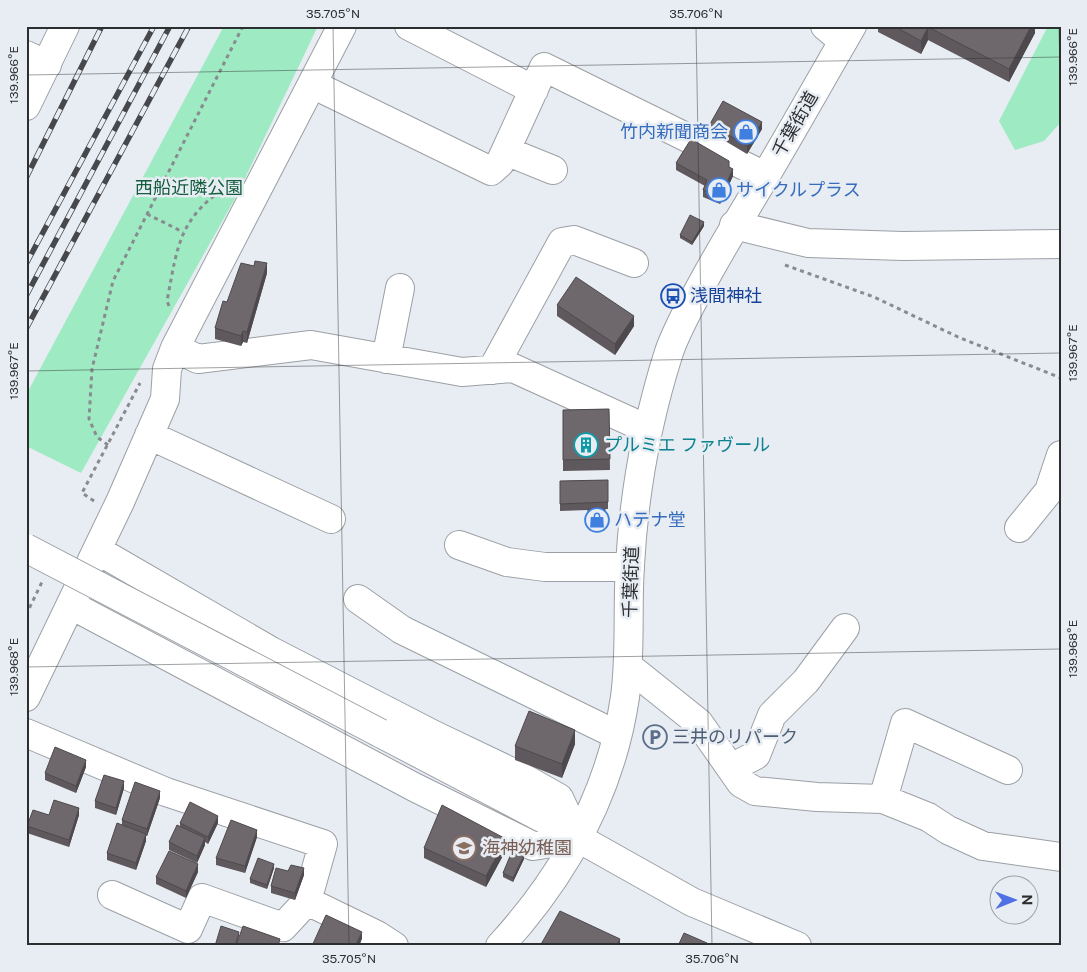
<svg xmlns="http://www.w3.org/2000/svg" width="1087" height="972" viewBox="0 0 1087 972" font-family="'Public Sans','Noto Sans JP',sans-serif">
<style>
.green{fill:#9eeac2}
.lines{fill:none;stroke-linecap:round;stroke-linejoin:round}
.minor-casing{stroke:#9ba0a5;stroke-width:30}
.highway-casing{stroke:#9ba0a5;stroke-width:30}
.path{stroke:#888b8f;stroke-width:3;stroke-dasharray:4 4;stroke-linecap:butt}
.minor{stroke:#fff;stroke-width:28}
.highway{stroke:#fff;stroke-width:28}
.rail-casing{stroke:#46484b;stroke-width:5.5}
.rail{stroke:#e8edf3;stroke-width:4;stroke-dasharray:11;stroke-linecap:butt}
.minor-bridge-casing{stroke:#9ba0a5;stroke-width:30;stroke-linecap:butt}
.minor-bridge{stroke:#fff;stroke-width:28}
.wall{fill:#5f595d}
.shaded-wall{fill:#4d494c}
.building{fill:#6e686c;stroke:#4d494c}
.ticks{fill:none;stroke:#2c2e30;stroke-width:1;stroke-opacity:0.45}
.labels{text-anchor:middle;stroke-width:5;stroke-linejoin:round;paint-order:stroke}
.street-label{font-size:18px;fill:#2c2e30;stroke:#e8edf3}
.shop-label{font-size:18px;fill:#366cbe;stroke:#e8edf3;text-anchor:start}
.park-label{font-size:18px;fill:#145e3f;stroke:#e8edf3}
.transit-label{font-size:18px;fill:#164399;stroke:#e8edf3;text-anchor:start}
.culture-label{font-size:18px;fill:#0d838f;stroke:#e8edf3;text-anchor:start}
.service-label{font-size:18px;fill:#4e5e75;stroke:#e8edf3;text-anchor:start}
.education-label{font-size:18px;fill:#785e54;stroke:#e8edf3;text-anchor:start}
.neatline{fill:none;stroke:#2c2e30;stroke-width:2}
.ticks-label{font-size:12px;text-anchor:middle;fill:#2c2e30}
</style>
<rect width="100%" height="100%" fill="#e8edf3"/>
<path class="green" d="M224,26H318L237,195L81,473L26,446V395Z
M1048,26H1061V122L1044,141L1015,150L999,121Z"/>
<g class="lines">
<g class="minor-casing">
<path id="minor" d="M409,26L534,90
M825,26L843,41
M26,55L47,65
M312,84L491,171L500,163L544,67L765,176
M26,106L65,26
M506,151L553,170
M734,225L808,243L903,246L1061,244
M175,348L198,359L311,345L462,372L513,368L647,429
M386,359L400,288
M492,370L562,242L574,240L634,263
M149,435L331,519
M1019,528L1049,491L1061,455
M459,545L507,562L545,567H630
M97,550L271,651L434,735L520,776L559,798L578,839
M358,599L402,630L617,735
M71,605L414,787L533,846L578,839
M629,667L699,723L741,783L755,791L817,797L883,799L928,817L948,830L983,846L1061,857
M26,697L120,502L165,399L167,369L175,348L342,26
M26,733L166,792L323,844L307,901L377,935L394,946
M380,733L546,820L692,902L797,946
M731,768L756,755L772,715L806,681L845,628
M883,799L905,723L1008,770
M112,895L188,929L202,898L283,927L307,901"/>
</g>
<g class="highway-casing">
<path id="highway" d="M500,946C564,876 611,792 625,697C631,653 627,609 630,565C634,493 647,421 669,352C677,329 690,306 702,284C722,247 744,211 766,175C795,126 823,76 852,26"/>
</g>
<path class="path" d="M147,214L183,232
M785,265L874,297L958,337L1061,378
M169,306L167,301C178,243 179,217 232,183
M108,445L97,437L89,419L92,369L113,281L243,26
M94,501L82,493L140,383
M26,615L42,582"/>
<use href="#minor" class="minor"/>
<use href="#highway" class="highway"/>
<g class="rail-casing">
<path id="rail" d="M26,178L102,26
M26,264L154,26
M26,296L170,26
M26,329L189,26"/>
</g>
<use href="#rail" class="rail"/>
<g class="minor-bridge-casing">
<path id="minor-bridge" d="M26,548L380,733"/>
</g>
<use href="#minor-bridge" class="minor-bridge"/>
</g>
<path class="wall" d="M878,26H1035V33L1009,82L928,40L921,54L878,32Z
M710,124L762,129L747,154L710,132Z
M676,163L729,167L733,176L720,204L703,197V190L705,186L676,170Z
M704,226L692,245L680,238V235Z
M267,273L247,343L243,342L241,346L215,339V328L227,302Z
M557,305L634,326L615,355L557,316Z
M609,409L610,470L563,471V410Z
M608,480V509H605V528L588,529V510L560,511V481Z
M575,744L562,778L515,760V746Z
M86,767L76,793L45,780V773Z
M124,788L116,815L95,808V801Z
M160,798L147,836H146V841L136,870L107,860V853L122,825V820Z
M79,815L69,847L27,833V826Z
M180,823H218L208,844L205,842V845L197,863L169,850V842L180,826Z
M257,837L245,873L216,865V858Z
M424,848L506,850L486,887L424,858Z
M524,859L513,882L503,877V873Z
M274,868L267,889L250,883V879Z
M198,872L186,898L156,884V877Z
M304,875L295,900L271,893V886Z"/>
<path class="shaded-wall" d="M1031,26H1035V33L1009,82V69Z
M928,27V40L921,54V41Z
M762,122V129L747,154V146Z
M733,169V176L720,204V197Z
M704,222V226L692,245V242Z
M267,263V273L247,343V332Z
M634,316V326L615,355V344Z
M243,331V342L241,346V336Z
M575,730V744L562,778V764Z
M86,760V767L76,793V786Z
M124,781V788L116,815V808Z
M160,791V798L147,836V829Z
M79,808V815L69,847V840Z
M218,816V823L208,844V837Z
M257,830V837L245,873V866Z
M146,834V841L136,870V863Z
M205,838V845L197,863V856Z
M506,839V850L486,887V876Z
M524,855V859L513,882V878Z
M198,864V872L186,898V891Z
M274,864V868L267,889V885Z
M304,868V875L295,900V893Z
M239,932V936L236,946H235Z
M362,932V939L359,946H355Z
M620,939V946H616Z"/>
<path class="building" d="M894,26H1031L1009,69L928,27L921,41Z
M723,101L762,122L747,146L710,124Z
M691,139L729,161V167L733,169L720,197L703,190L707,180L676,163Z
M690,215L704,222L692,242L680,235Z
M255,261L267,263L247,332L243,331L241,336L215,328L223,301L227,302L241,263L254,266Z
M576,277L634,316L615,344L557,305Z
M609,409L610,459L563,460V410Z
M608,480V502L560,504V481Z
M588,509H605V525H588Z
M529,711L575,730L562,764L515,746Z
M55,747L86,760L76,786L45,773Z
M104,775L124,781L116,808L95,801Z
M135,782L160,791L147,829L122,820Z
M54,800L79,808L69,840L27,826L33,810L49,815Z
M190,802L218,816L208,837L180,823Z
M442,805L506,839L486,876L424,848Z
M231,820L257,830L245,866L216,858Z
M117,823L146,834L136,863L107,853Z
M177,825L205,838L197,856L169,842Z
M513,849L524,855L513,878L503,873Z
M169,851L198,864L186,891L156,877Z
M258,858L274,864L267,885L250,879Z
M291,865L304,868L295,893L271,886L276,868L288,871Z
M560,911L620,939L616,946H540Z
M326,915L362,932L355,946H312Z
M221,926L239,932L235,946H215Z
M243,926L280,939L278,946H236Z
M684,933L707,943L706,946H678Z"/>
<path class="ticks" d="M333,26L349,946M696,26L712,946M1059,26L1061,135M26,75L1061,57M26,371L1061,353M26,667L1061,649M1022,946L1061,945"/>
<defs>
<g id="shop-ring" transform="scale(1.25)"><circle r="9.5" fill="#e8edf3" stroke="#3f7fe0" stroke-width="1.5"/><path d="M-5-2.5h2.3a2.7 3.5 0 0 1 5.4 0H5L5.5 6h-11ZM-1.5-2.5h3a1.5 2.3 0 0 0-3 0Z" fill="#3f7fe0"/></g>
<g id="bus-ring" transform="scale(1.25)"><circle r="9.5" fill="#e8edf3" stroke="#1a4fb4" stroke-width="1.5"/><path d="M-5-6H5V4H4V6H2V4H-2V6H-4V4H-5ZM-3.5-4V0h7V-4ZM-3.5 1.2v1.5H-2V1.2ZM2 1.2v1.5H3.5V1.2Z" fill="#1a4fb4"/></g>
<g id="building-ring" transform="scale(1.25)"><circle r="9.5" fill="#e8edf3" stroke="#0f9aa8" stroke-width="1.5"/><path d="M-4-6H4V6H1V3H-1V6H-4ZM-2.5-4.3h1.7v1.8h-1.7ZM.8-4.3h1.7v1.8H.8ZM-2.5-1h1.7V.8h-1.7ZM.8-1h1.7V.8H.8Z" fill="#0f9aa8"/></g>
<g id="parking-ring" transform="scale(1.25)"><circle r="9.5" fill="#e8edf3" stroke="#5c6f8a" stroke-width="1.5"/><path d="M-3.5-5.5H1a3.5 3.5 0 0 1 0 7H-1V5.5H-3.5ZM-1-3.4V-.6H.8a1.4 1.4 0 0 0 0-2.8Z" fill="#5c6f8a"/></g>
<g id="school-ring" transform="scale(1.25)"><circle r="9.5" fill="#e8edf3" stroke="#8d6e63" stroke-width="1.5"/><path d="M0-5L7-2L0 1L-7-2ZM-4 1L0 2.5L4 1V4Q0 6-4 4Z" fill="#8d6e63"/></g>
</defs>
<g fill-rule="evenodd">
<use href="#shop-ring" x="746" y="132"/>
<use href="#shop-ring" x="719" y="190"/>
<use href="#bus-ring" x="673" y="296"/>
<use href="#building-ring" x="586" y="445"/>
<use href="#shop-ring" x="597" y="520"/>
<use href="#parking-ring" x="655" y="737"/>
<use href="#school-ring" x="464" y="848"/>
</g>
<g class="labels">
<g class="street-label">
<text transform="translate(795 124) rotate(-60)" y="6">千葉街道</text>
<text transform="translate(631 582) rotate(-88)" y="6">千葉街道</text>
</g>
<g class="shop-label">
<text x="728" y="138" text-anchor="end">竹内新聞商会</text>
<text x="736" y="196">サイクルプラス</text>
<text x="614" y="526">ハテナ堂</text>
</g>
<g class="park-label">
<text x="189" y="194">西船近隣公園</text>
</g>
<g class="transit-label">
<text x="690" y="302">浅間神社</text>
</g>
<g class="culture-label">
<text x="604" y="451">プルミエ ファヴール</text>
</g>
<g class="service-label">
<text x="672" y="743">三井のリパーク</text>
</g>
<g class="education-label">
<text x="482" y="854">海神幼稚園</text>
</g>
</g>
<rect width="1087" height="972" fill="none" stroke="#e8edf3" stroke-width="55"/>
<g transform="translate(1014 900) rotate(89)"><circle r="24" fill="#e8edf3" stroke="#9da1a5"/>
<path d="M0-4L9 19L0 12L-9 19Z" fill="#4f71e5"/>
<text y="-8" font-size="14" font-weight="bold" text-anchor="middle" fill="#2c2e30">N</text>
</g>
<rect x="28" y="28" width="1032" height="916" class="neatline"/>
<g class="ticks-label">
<text x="333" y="18">35.705°N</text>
<text x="696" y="18">35.706°N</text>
<text transform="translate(1073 57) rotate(-90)" y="4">139.966°E</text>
<text transform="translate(14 75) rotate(-90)" y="4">139.966°E</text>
<text transform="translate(1073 353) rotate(-90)" y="4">139.967°E</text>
<text transform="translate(14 371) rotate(-90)" y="4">139.967°E</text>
<text transform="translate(1073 649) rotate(-90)" y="4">139.968°E</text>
<text transform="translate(14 667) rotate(-90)" y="4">139.968°E</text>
<text x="349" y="963">35.705°N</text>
<text x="712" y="963">35.706°N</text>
</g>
</svg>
